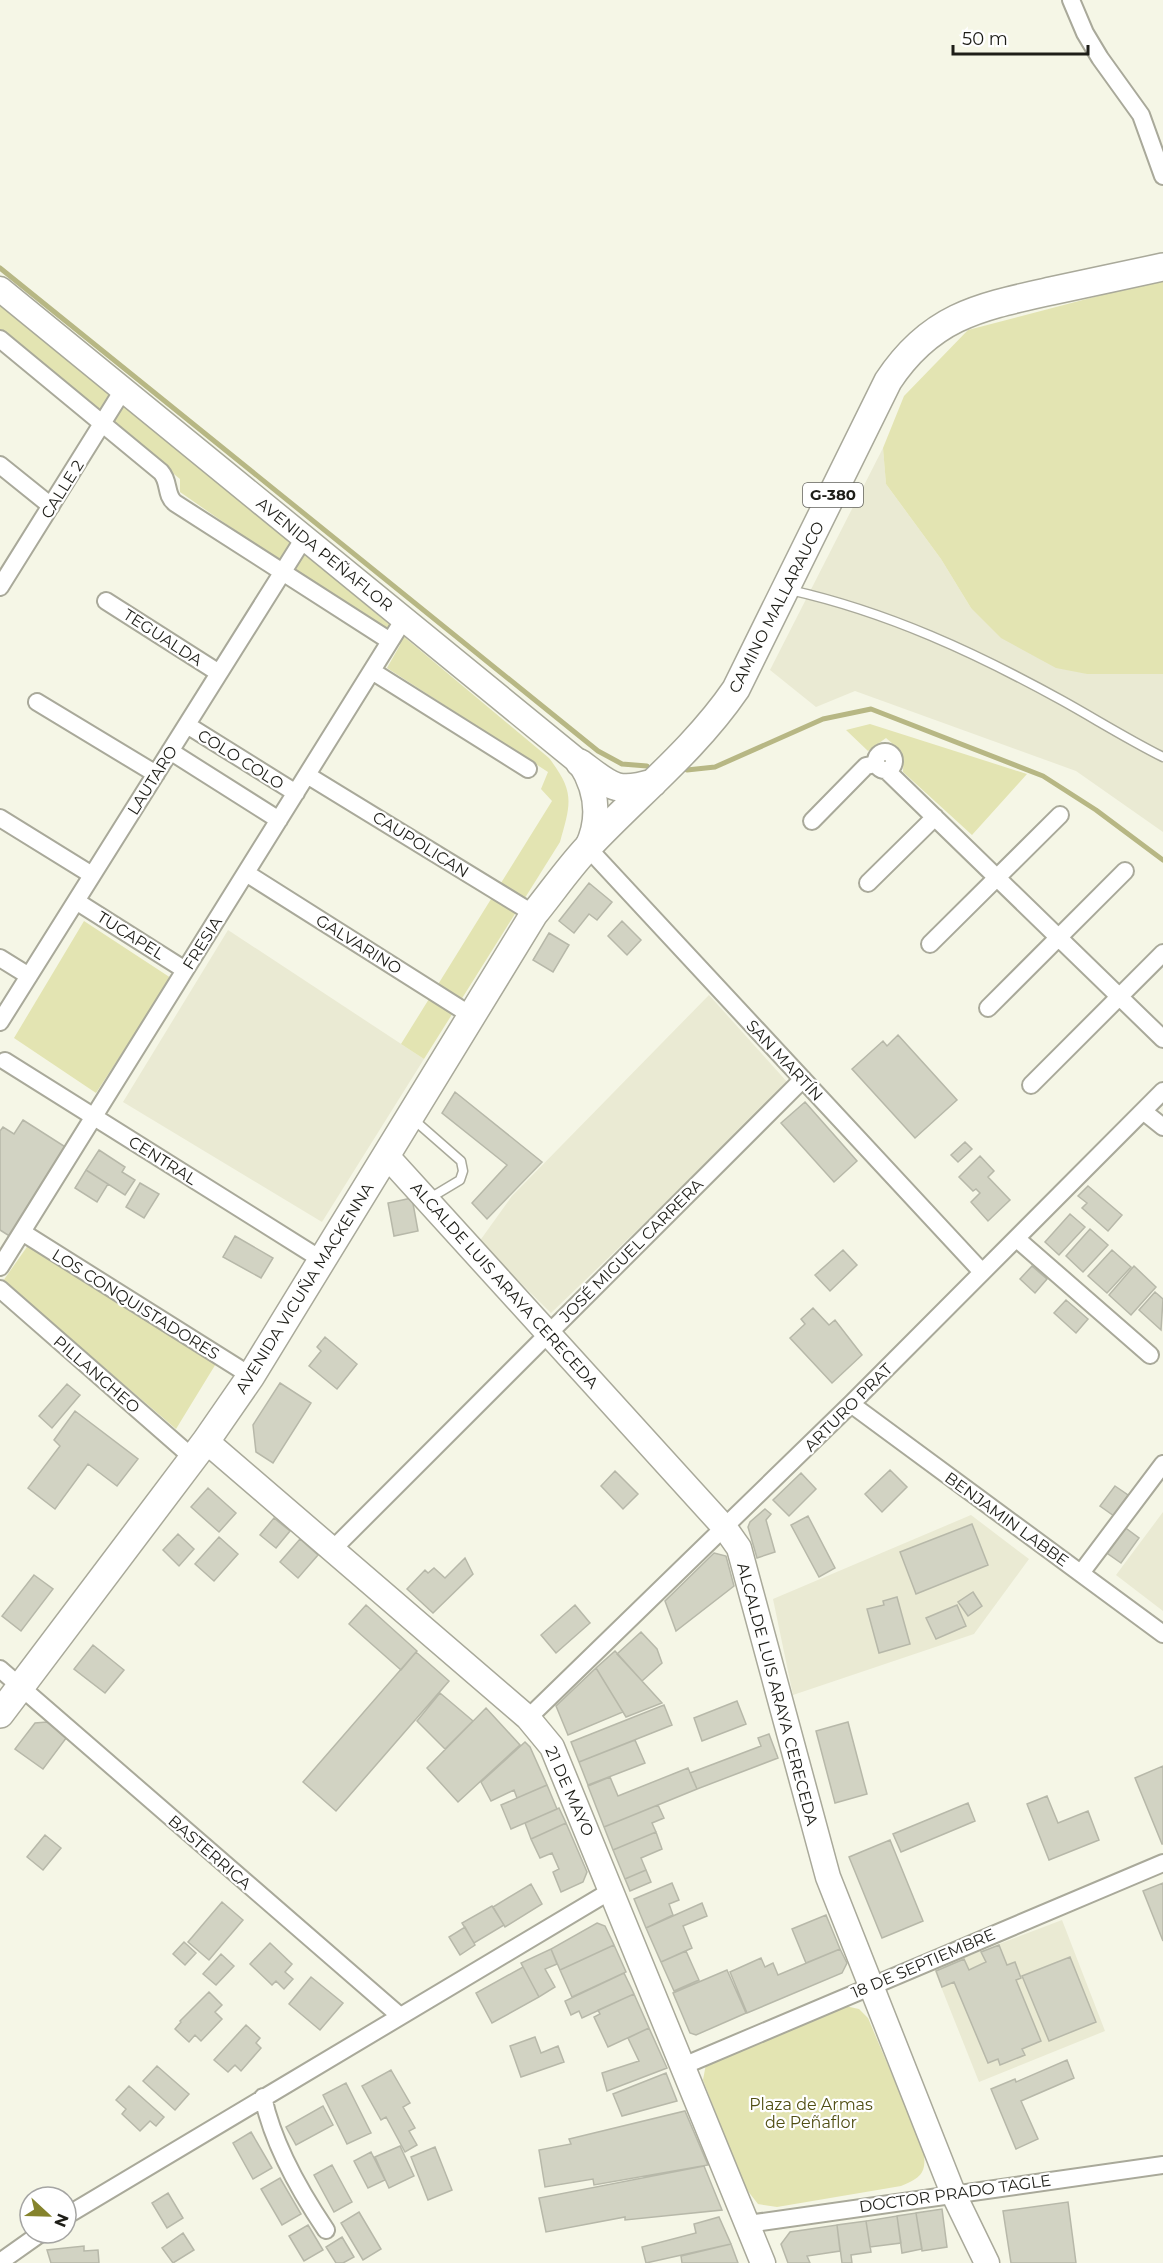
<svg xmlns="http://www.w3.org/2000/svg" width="1163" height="2263" viewBox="0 0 1163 2263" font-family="Montserrat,sans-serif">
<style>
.built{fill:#eaead3}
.green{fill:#e3e4b2}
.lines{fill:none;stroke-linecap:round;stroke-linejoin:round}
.stream{stroke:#b7b784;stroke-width:5}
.building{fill:#d2d3c3;stroke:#b7b8a9;stroke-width:1.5}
.lane-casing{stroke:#a9a99a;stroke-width:11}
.street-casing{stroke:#a9a99a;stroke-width:20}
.secondary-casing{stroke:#a9a99a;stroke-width:27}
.primary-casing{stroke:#a9a99a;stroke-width:30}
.lane{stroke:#fff;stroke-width:8}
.street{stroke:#fff;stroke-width:16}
.secondary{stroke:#fff;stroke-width:24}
.primary{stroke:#fff;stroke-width:27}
.labels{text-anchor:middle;stroke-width:4.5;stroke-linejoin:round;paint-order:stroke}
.shield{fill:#fff;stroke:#62625d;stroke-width:1.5}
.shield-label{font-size:15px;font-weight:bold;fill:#1e1e18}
.street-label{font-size:16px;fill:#1e1e18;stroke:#fff}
.park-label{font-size:16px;fill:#504e13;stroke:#fff}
</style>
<rect width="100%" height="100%" fill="#f5f6e6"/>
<path class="built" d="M883,448L886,484L941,559L971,608L1087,674H1163V832L1076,771L855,691L816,707L770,670Z
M228,930L424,1059L322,1222L123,1102Z
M709,995L789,1084L551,1313L479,1242L512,1196Z
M1163,1512V1611L1116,1575Z
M971,1515L1029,1559L974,1634L793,1695L773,1599Z
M1062,1920L1105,2031L979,2082L934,1969Z"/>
<path class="green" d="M1163,279V674H1087L1056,668L1001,638L971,608L941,559L886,484L883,448L904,396L968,330Z
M0,299L549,758C575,792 571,803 560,842L424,1059L401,1044L552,801L541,789L548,772L387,668L400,645L180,492V479L0,332Z
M870,724L1027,774L972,835L903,772C904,754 900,750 886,738L868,751L846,730Z
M84,921L171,978L96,1093L14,1038Z
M29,1244L217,1362L176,1429L3,1281Z
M845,2006L859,2009L868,2018L923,2148C927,2172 923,2177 901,2186L777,2207L758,2204L744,2186L703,2080L706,2064Z"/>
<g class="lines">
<path class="stream" d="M0,268L598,751L622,764L647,766
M687,770L715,767L823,719L871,709L1043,776L1096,810L1163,860"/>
</g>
<path class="building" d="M589,883L612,902L597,920L589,914L574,933L559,921Z
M622,921L641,940L627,955L608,936Z
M549,933L569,945L553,972L533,960Z
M898,1035L957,1100L915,1138L852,1069L883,1041L887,1046Z
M455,1092L542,1162L487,1219L472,1203L507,1165L442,1113Z
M805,1102L857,1161L834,1182L781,1123Z
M23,1120L67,1148L11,1237L0,1230V1131L3,1127L14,1134Z
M965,1142L972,1149L958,1162L951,1155Z
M99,1150L125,1167L122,1172L135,1180L125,1195L86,1170Z
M980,1156L994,1171L988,1177L1010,1200L988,1221L971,1202L980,1193L976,1189L973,1191L959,1177Z
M86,1170L108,1184L97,1202L75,1188Z
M140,1183L159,1194L144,1218L126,1207Z
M1088,1186L1122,1215L1108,1231L1082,1208L1087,1203L1078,1196Z
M412,1198L418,1231L394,1236L388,1203Z
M1070,1214L1085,1227L1059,1255L1045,1242Z
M1090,1229L1108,1245L1083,1272L1066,1256Z
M235,1236L273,1258L261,1278L223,1257Z
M843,1250L857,1265L830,1291L815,1275Z
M1112,1250L1131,1267L1107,1293L1088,1276Z
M1032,1266L1047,1279L1035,1293L1020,1279Z
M1134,1266L1156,1287L1131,1315L1109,1295Z
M1155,1292L1163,1299L1161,1330L1139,1310Z
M1066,1300L1088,1319L1076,1333L1054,1313Z
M813,1308L829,1325L835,1320L862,1355L832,1383L790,1338L805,1324L801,1319Z
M325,1337L357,1364L337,1389L309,1366L321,1351L317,1347Z
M280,1383L311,1403L273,1463L256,1452L253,1425Z
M67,1384L80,1395L52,1428L39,1416Z
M75,1411L138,1459L117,1486L88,1464L55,1509L28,1488L60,1446L54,1440Z
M890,1470L907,1487L882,1512L865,1494Z
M615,1471L638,1494L623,1509L601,1486Z
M801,1473L816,1489L789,1516L773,1500Z
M1115,1486L1128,1495L1114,1516L1100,1506Z
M208,1488L236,1513L219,1532L191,1507Z
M765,1509L771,1514L766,1520L775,1552L757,1558L748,1527L750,1522Z
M808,1516L835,1568L819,1577L791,1525Z
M274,1518L290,1531L276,1548L260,1535Z
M972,1524L988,1565L916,1594L900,1552Z
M1123,1526L1139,1538L1121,1563L1104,1551Z
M178,1534L194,1549L179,1566L163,1550Z
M219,1537L238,1554L214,1581L195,1564Z
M300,1539L318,1555L298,1578L280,1562Z
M714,1553L726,1556L734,1586L676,1631L665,1601Z
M465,1558L473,1574L433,1613L407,1589L425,1570L428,1573L434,1568L445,1578Z
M34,1575L53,1589L21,1631L2,1616Z
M973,1592L982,1606L968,1616L958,1602Z
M897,1597L910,1644L879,1653L867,1609L884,1605L883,1601Z
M366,1605L417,1651L401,1670L349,1624Z
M575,1605L590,1623L556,1653L541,1635Z
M957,1605L966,1626L936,1639L926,1618Z
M641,1632L657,1649L662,1663L642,1681L617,1654Z
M93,1645L124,1670L105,1693L74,1669Z
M615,1651L642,1681L662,1703L626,1717L596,1668Z
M416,1652L449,1681L336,1811L303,1782Z
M596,1668L623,1712L568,1735L556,1706Z
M440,1693L473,1721L445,1749L417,1721Z
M737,1701L746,1724L702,1741L694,1718Z
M664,1705L672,1725L579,1762L571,1742Z
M486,1708L520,1745L458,1802L427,1768Z
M47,1722L67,1737L43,1769L15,1749L35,1723Z
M848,1722L867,1794L835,1803L816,1731Z
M769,1734L778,1758L697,1789L690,1773L761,1746L758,1738Z
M635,1740L645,1763L588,1785L579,1762Z
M525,1742L530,1747L547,1785L517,1798L514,1790L491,1801L481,1782Z
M1163,1766V1844H1162L1135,1778Z
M688,1768L697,1789L604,1827L588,1786L610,1777L618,1796Z
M547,1785L557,1809L511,1829L501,1805Z
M1047,1796L1058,1823L1088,1811L1099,1840L1049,1860L1027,1804Z
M968,1803L975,1821L901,1852L893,1834Z
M658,1805L664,1818L652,1823L656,1832L613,1850L604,1827Z
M559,1808L566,1823L531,1839L525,1823Z
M566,1823L587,1872L583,1882L561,1892L553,1872L559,1869L552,1853L540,1858L531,1839Z
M656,1832L662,1849L641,1858L646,1870L625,1879L613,1850Z
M45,1835L61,1848L43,1870L27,1857Z
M890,1840L923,1921L882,1938L849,1857Z
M646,1870L651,1882L630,1891L625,1879Z
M672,1883L679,1900L669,1904L673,1915L646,1928L634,1899Z
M1163,1883V1941L1143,1891Z
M531,1884L542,1904L505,1927L493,1907Z
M222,1902L243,1920L209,1960L188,1942Z
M702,1903L707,1916L683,1926L692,1948L661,1962L646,1928Z
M492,1906L504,1925L474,1943L462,1923Z
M826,1915L840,1949L806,1963L792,1929Z
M597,1923L605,1926L614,1945L560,1970L551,1949Z
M465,1927L475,1945L460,1955L449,1937Z
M184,1942L196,1953L185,1965L173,1954Z
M270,1943L292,1964L285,1972L293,1979L284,1989L276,1981L272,1985L250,1964Z
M614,1945L626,1972L572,1997L560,1970Z
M999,1945L1007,1965L1015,1962L1021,1978L1016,1980L1041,2041L1022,2049L1025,2055L1000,2065L998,2059L988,2063L954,1982L942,1987L936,1971L964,1959L969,1970L986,1962L981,1952Z
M551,1949L557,1964L545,1969L555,1987L539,1997L521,1963Z
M840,1949L847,1963L842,1973L747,2013L730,1972L761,1958L765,1967L773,1963L778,1975Z
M686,1951L699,1980L674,1991L661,1962Z
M221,1954L234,1966L216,1985L203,1974Z
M1070,1957L1096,2022L1049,2041L1022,1976Z
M523,1967L539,1997L492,2023L476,1993Z
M727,1970L746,2013L696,2035L690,2033L673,1993Z
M624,1973L634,1994L582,2018L579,2011L571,2015L565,2001Z
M311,1977L343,2003L320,2030L289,2004Z
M209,1992L222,2005L215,2012L222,2019L201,2041L195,2035L189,2042L175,2029L181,2022L180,2021Z
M634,1994L649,2028L608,2047L594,2017L600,2014L598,2010Z
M246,2025L260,2038L256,2043L261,2048L241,2071L235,2065L228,2072L214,2060Z
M649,2028L667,2068L607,2091L602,2073L639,2061L628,2038Z
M535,2037L541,2053L558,2046L564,2062L521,2077L510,2046Z
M1067,2060L1074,2078L1021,2101L1038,2139L1016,2149L991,2089L1015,2079L1016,2082Z
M157,2066L189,2094L175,2110L143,2081Z
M391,2070L410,2103L403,2107L415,2128L409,2131L417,2145L405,2152L386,2117L381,2120L362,2086Z
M666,2073L677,2101L622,2116L613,2094Z
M346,2083L371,2133L347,2144L323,2095Z
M129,2086L164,2117L156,2126L150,2121L140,2131L122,2114L126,2109L116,2100Z
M323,2106L333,2125L296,2145L286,2127Z
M685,2111L708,2165L594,2185L593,2179L545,2187L539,2150L571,2144L569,2139Z
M251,2132L272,2168L253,2179L233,2143Z
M400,2146L414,2176L389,2188L375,2157Z
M435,2147L452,2190L428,2200L411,2157Z
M371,2152L385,2180L368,2188L354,2161Z
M332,2165L352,2202L334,2212L314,2175Z
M704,2166L722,2210L625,2220V2217L546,2232L539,2198Z
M280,2178L301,2214L282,2225L261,2189Z
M168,2193L183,2218L167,2228L152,2203Z
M1068,2202L1076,2263H1011L1003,2211Z
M942,2209L947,2247L922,2251L916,2213Z
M359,2212L381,2249L363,2260L341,2223Z
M916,2213L922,2249L902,2253L897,2216Z
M897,2216L901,2243L870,2247L866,2221Z
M719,2217L731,2244L646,2263L642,2247L696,2233L694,2224Z
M866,2221L871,2252L851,2255L852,2263H842L837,2225Z
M308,2225L323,2250L304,2261L289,2236Z
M837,2225L840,2251L807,2256L810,2263H788L781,2244L790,2232Z
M183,2233L194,2250L173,2263L162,2248Z
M342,2237L354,2257L343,2263H336L326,2247Z
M731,2244L738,2263H682L681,2256Z
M84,2246V2251L98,2250L99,2263H51L47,2250Z"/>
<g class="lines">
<g class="lane-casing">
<path id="lane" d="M790,590C888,612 976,653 1063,701C1097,720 1129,740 1163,757
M413,1119L461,1161L463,1171L460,1180L430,1198"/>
</g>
<g class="street-casing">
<path id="street" d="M1071,0L1085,33L1100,58L1141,115L1163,176
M0,339L161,472C170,482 165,495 175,503L390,641
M0,465L51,506
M0,587L123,390
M106,601L219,673
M372,671L528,769
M37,702L156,774
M187,725L296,793
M170,751L279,820
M876 761a9 9 0 1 1 18 0a9 9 0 1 1-18 0Z
M886,770L1163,1039
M307,775L534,914
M0,818L92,875
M812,821L866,766L876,764
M587,847L982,1272
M246,873L472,1016
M868,883L935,817
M76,901L185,970
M930,944L1060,815
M0,958L29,976
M988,1008L1125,871
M0,1022L304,538
M5,1061L322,1260
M1031,1085L1163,953
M1143,1111L1163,1127
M22,1232L251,1376
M1017,1239L1150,1355
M0,1267L404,619
M0,1289L193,1458
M851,1404L1163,1634
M332,1550L803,1079
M1081,1573L1163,1464
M0,1669L400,2016
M528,1718L851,1404L1163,1091
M683,2066L1163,1863
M263,2097C273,2144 299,2190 326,2230
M66,2216L612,1890
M748,2224L1163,2165
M0,2262L41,2233"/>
</g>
<g class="secondary-casing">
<path id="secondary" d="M0,289L580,763C597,790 601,818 587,847
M386,1155L725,1528L739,1548L828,1877L953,2193L987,2263
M206,1441L528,1718L552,1747L763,2263"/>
</g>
<g class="primary-casing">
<path id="primary" d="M580,763C611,786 615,794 653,783
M0,1714L206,1441L251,1376L534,914C552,892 569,867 589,846C638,794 695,749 736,689L888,381C931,316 979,307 1051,291C1088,283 1126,275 1163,267"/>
</g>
<use href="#lane" class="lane"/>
<use href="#street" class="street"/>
<use href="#secondary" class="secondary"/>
<use href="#primary" class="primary"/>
</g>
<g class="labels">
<rect class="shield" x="803" y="483" width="60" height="24" rx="4.5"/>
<g class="shield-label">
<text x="833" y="500">G-380</text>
</g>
<g class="street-label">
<text transform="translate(62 489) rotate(-58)" y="6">CALLE 2</text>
<text transform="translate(325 554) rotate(39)" y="6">AVENIDA PEÑAFLOR</text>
<text transform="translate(776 607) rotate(-63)" y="6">CAMINO MALLARAUCO</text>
<text transform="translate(163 637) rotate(33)" y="6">TEGUALDA</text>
<text transform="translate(241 759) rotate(32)" y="6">COLO COLO</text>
<text transform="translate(152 780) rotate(-58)" y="6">LAUTARO</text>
<text transform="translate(421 844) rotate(32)" y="6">CAUPOLICAN</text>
<text transform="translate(131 935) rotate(32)" y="6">TUCAPEL</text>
<text transform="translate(202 943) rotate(-58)" y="6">FRESIA</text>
<text transform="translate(359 944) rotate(32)" y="6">GALVARINO</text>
<text transform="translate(785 1060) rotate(47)" y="6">SAN MARTÍN</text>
<text transform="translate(163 1160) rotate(32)" y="6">CENTRAL</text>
<text transform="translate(631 1250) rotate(-45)" y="6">JOSÉ MIGUEL CARRERA</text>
<text transform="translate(505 1285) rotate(48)" y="6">ALCALDE LUIS ARAYA CERECEDA</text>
<text transform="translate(304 1288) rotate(-58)" y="6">AVENIDA VICUÑA MACKENNA</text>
<text transform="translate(136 1304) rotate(32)" y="6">LOS CONQUISTADORES</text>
<text transform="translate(97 1374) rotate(41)" y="6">PILLANCHEO</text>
<text transform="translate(848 1407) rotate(-45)" y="6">ARTURO PRAT</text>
<text transform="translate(1007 1519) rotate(36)" y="6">BENJAMIN LABBE</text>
<text transform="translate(778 1694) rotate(75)" y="6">ALCALDE LUIS ARAYA CERECEDA</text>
<text transform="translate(570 1791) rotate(66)" y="6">21 DE MAYO</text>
<text transform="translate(210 1852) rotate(41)" y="6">BASTERRICA</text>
<text transform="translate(923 1963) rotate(-23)" y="6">18 DE SEPTIEMBRE</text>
<text transform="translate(955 2193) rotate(-8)" y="6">DOCTOR PRADO TAGLE</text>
</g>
<g class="park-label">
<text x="811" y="2110">Plaza de Armas<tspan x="811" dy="18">de Peñaflor</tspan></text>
</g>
</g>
<g transform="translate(48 2215) rotate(112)"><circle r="28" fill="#ffffff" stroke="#a5a5a3" stroke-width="1.5"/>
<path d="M0-4.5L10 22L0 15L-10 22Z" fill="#85832c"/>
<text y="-9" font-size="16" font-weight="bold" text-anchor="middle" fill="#1e1e18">N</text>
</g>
<path d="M953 45v9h135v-9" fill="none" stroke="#1e1e18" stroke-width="3"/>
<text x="962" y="45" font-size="18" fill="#1e1e18" stroke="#ffffff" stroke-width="4.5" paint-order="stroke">50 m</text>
</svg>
